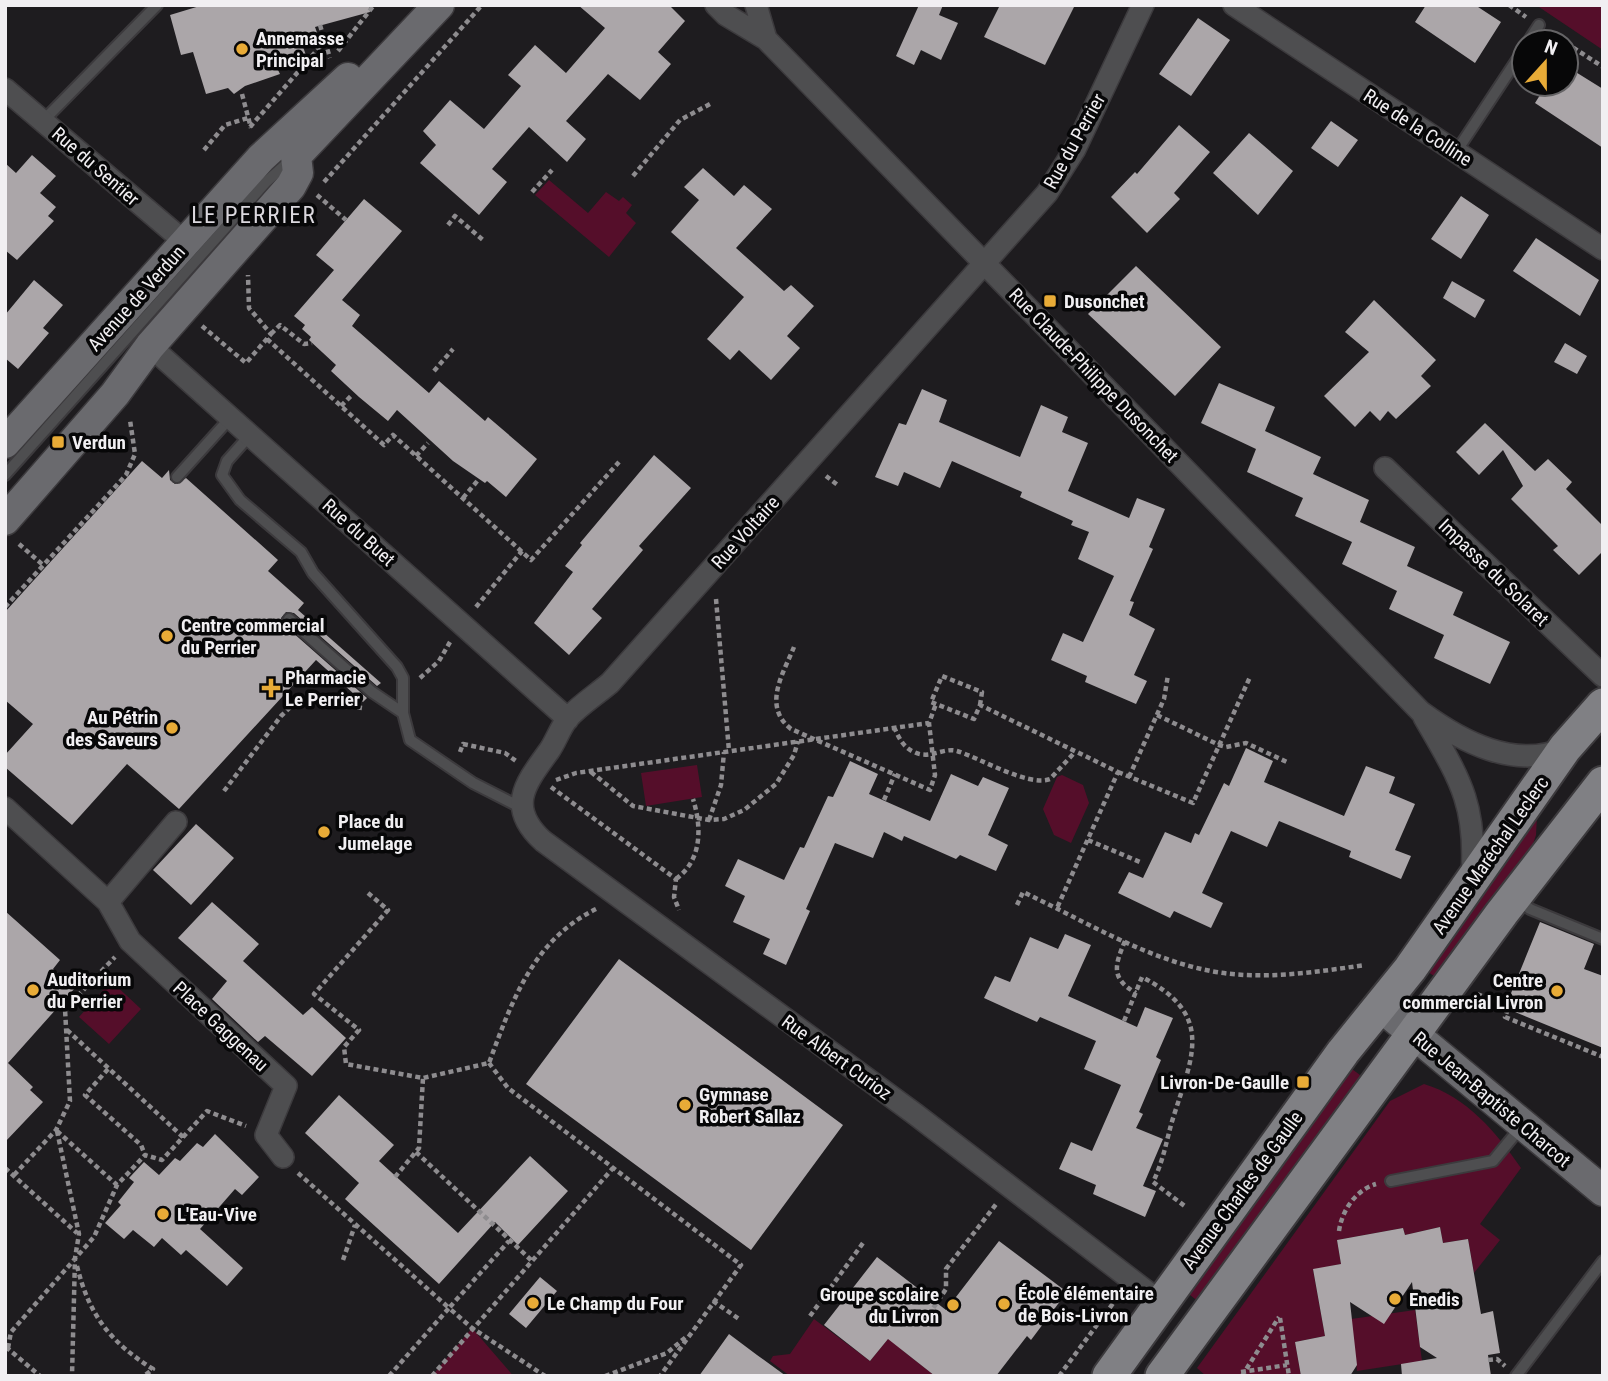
<svg xmlns="http://www.w3.org/2000/svg" width="1608" height="1381" viewBox="0 0 1608 1381" font-family="'Roboto Condensed',sans-serif">
<style>
.green{fill:#550e2a}
.building{fill:#aba6a9}
.lines{fill:none;stroke-linecap:round;stroke-linejoin:round}
.lane-casing{stroke:#3c3a3d;stroke-width:14}
.street-casing{stroke:#3c3a3d;stroke-width:24}
.secondary-casing{stroke:#3c3a3d;stroke-width:33}
.primary-casing{stroke:#3c3a3d;stroke-width:37}
.path{stroke:#8e8c8f;stroke-width:4.5;stroke-dasharray:5 3.5;stroke-linecap:butt}
.lane{stroke:#4e4e50;stroke-width:10}
.street{stroke:#4e4e50;stroke-width:21}
.secondary{stroke:#6a6a6e;stroke-width:30}
.primary{stroke:#808084;stroke-width:33}
.poi-dot{fill:#e8ab37;stroke:#070708;stroke-width:2.5}
.labels{text-anchor:middle;stroke-width:7;stroke-linejoin:round;paint-order:stroke}
.poi-label{font-size:19px;font-weight:bold;fill:#f1eff2;stroke:#070708;text-anchor:start}
.street-label{font-size:19px;fill:#f1eff2;stroke:#070708}
.quarter-label{font-size:23px;letter-spacing:2px;fill:#dbd8de;stroke:#070708}
</style>
<rect width="100%" height="100%" fill="#1e1c1f"/>
<path class="green" d="M1536,5H1603V50Z
M549,180L588,213L606,192L619,201L623,197L632,205L626,213L636,223L609,257L535,195Z
M697,765L702,797L646,806L641,773Z
M1062,775L1083,785L1089,803L1071,843L1054,835L1043,809L1057,777Z
M1537,816L1536,835L1531,850L1437,978L1425,970Z
M111,981L141,1009L109,1044L79,1017Z
M1352,1069L1364,1078L1199,1302L1181,1288C1234,1230 1290,1169 1321,1096L1329,1101Z
M1424,1084C1467,1097 1496,1132 1521,1168L1480,1224L1500,1240L1474,1273L1468,1239L1443,1243L1440,1227L1405,1235L1403,1228L1337,1240L1341,1264L1313,1270L1325,1336L1295,1342L1301,1376H1206L1197,1368L1390,1101Z
M1415,1310L1422,1361L1357,1371L1351,1319Z
M814,1319L870,1361L892,1334L902,1350L935,1376H790L770,1361L773,1356L790,1354Z
M472,1328L510,1372L513,1376H432Z"/>
<path class="building" d="M203,5H369L370,12L315,27L320,41L303,47L307,58L278,70L280,74L245,86L234,94L228,88L206,94L193,52L181,55L170,15Z
M578,5H669L685,21L658,52L671,64L640,100L608,74L566,121L586,139L567,162L529,127L492,169L507,182L479,215L420,163L436,145L423,131L450,100L484,129L521,86L508,75L535,45L566,73L605,28Z
M919,5H943L939,15L958,23L941,60L921,50L914,65L896,56Z
M1000,5H1075L1045,65L984,37Z
M1426,5H1475L1501,22L1475,63L1415,22Z
M1198,18L1230,40L1191,96L1159,74Z
M1566,66L1603,89V148L1535,103L1547,84H1566Z
M1331,121L1358,140L1338,167L1311,148Z
M1179,125L1210,152L1174,193L1180,199L1147,233L1111,197L1135,172L1137,174Z
M1249,133L1293,171L1258,215L1213,173Z
M32,155L56,176L40,193L56,207L48,216L54,221L17,260L5,250V163L16,173Z
M703,168L734,196L744,185L772,209L736,248L784,291L791,285L814,306L787,336L800,348L771,380L739,350L730,360L707,339L744,297L671,232L699,200L684,187Z
M1461,196L1489,215L1461,259L1431,239Z
M364,199L402,231L342,300L360,315L352,326L429,393L439,381L485,421L488,417L537,459L506,497L487,481L485,483L453,461L397,410L388,421L359,397L331,371L336,365L309,340L311,337L302,329L305,325L294,316L334,270L316,255Z
M1536,238L1599,280L1580,316L1513,271Z
M1136,266L1221,347L1175,396L1088,314Z
M34,280L63,305L43,328L49,333L18,369L5,358V315Z
M1452,281L1485,300L1475,318L1443,298Z
M1374,300L1436,360L1421,376L1431,386L1396,419L1388,411L1380,421L1370,411L1355,427L1324,396L1369,352L1345,332Z
M1565,343L1587,356L1577,374L1554,362Z
M1219,383L1275,407L1265,431L1321,457L1313,474L1369,500L1360,522L1415,547L1407,566L1463,592L1453,615L1510,642L1490,684L1434,658L1444,635L1389,609L1397,591L1342,564L1352,542L1295,516L1303,498L1247,472L1256,449L1201,423Z
M922,389L947,400L939,422L1020,457L1041,405L1068,417L1062,432L1088,443L1068,491L1129,518L1137,498L1165,509L1149,547L1153,549L1130,601L1134,602L1129,615L1155,629L1134,675L1147,681L1136,704L1085,682L1087,676L1051,660L1063,633L1083,642L1114,576L1078,559L1089,532L1071,525L1073,521L1020,497L1022,492L952,461L940,488L904,472L898,486L875,477L899,423L906,425Z
M1485,423L1535,471L1548,459L1572,482L1566,489L1603,526V551L1579,575L1553,550L1558,546L1511,499L1523,486L1503,450L1479,475L1456,452Z
M654,455L691,488L639,546L643,550L592,609L602,618L569,655L534,623L573,572L565,566L582,545L580,543Z
M142,461L162,478L169,470L170,480L175,484L186,478L278,560L268,571L304,603L298,610L381,683L377,686L294,613L286,612L281,618L283,624L367,698L363,702L316,660L179,809L127,764L72,825L5,767V755L33,724L5,700V612Z
M1246,748L1273,761L1264,782L1344,816L1366,766L1395,777L1389,793L1415,804L1395,850L1411,856L1401,879L1349,857L1351,851L1279,821L1267,847L1231,831L1202,893L1223,903L1211,928L1174,911L1170,918L1118,893L1129,872L1143,878L1165,832L1191,843L1195,833L1199,835L1224,783L1229,786Z
M850,761L878,774L869,794L930,821L951,774L978,786L983,777L1009,788L988,835L1008,845L996,871L960,855L956,859L904,836L902,841L884,832L873,858L835,843L806,909L810,911L786,965L763,954L770,939L733,922L745,896L725,886L738,859L784,880L800,847L804,848L828,796L833,797Z
M196,824L234,858L191,905L153,870Z
M212,902L259,944L243,961L303,1015L312,1007L346,1038L312,1076L265,1036L258,1042L212,999L227,981L178,938Z
M5,911L60,960L53,969L75,988L8,1063L33,1087L30,1090L43,1102L5,1142Z
M1540,922L1594,944L1584,969L1603,976V1048L1505,1008Z
M1065,934L1091,945L1068,996L1137,1027L1145,1007L1173,1018L1156,1057L1161,1060L1139,1112L1143,1114L1136,1128L1163,1139L1143,1186L1156,1191L1145,1217L1093,1194L1096,1185L1059,1169L1071,1142L1092,1151L1121,1085L1084,1069L1096,1041L1040,1017L1037,1022L984,998L995,976L1010,982L1030,937L1058,949Z
M619,959L843,1125L751,1250L526,1084Z
M339,1095L394,1145L379,1161L458,1233L530,1156L568,1191L518,1245L495,1222L439,1284L345,1199L359,1183L305,1133Z
M215,1134L259,1177L242,1195L235,1189L200,1229L243,1268L227,1286L186,1250L181,1255L162,1238L154,1247L133,1230L124,1239L105,1223L121,1205L118,1202L134,1182L129,1178L144,1162L159,1175L175,1158L180,1161L197,1143L203,1147Z
M1440,1227L1443,1243L1468,1239L1481,1314L1493,1311L1500,1353L1488,1355L1491,1376H1402L1401,1364L1437,1358L1420,1347L1412,1282L1384,1324L1350,1302L1357,1365L1350,1376H1301L1295,1342L1325,1336L1313,1269L1341,1264L1337,1240L1403,1228L1405,1235Z
M999,1241L1067,1292L1031,1340L1027,1336L996,1376H935L888,1339L870,1361L824,1325L877,1257L946,1310Z
M540,1277L557,1291L526,1328L509,1314Z
M729,1334L757,1355L786,1376H699Z"/>
<g class="lines">
<g class="lane-casing">
<path id="lane" d="M1528,42L1539,25
M43,121L157,5
M1456,152L1524,49
M250,435L227,461L222,475L240,500L301,552L313,573L397,667L403,678V713L410,740L473,783L522,808
M5,475L266,182L292,159
M177,477L231,417
M289,619L372,692L403,713
M1517,899L1530,909L1603,939
M1391,1181L1493,1161L1521,1127
M1516,1376L1603,1261"/>
</g>
<g class="street-casing">
<path id="street" d="M716,5L726,15L766,39L1421,712C1462,742 1515,770 1565,748
M756,5L766,39
M1143,5L1075,149L1047,193L610,683C597,694 580,705 568,718C560,728 556,741 549,751C525,784 506,807 543,841L915,1114L1150,1294L1162,1299
M1234,5L1603,249
M5,89L186,243
M150,346L568,719
M1385,468L1603,676
M1424,717C1459,778 1477,803 1472,876
M5,808L108,902L130,941L286,1086L266,1135L283,1157
M108,902L176,822"/>
</g>
<g class="secondary-casing">
<path id="secondary" d="M5,443L261,158L348,78
M5,520L115,394L150,346L291,186L298,173L296,156L439,5
M1381,1007L1603,1191"/>
</g>
<g class="primary-casing">
<path id="primary" d="M1109,1376L1343,1052L1410,969L1565,748L1603,705
M1162,1376L1502,913L1603,783"/>
</g>
<path class="path" d="M1509,5L1526,17
M320,25L330,58
M1554,35L1565,42
M1566,43L1603,67
M338,51L374,5
M242,94L251,128
M250,127L325,41
M204,150L225,125L248,118
M633,176L680,120L712,103
M324,182L482,5
M532,192L552,170
M317,195L346,220
M448,225L455,216L483,240
M202,326L246,363L271,334L249,308L248,275
M271,334L280,325L304,344L312,343
M267,339L384,445L393,435L531,560L619,462
M434,371L453,349
M341,406L353,394
M416,456L428,443
M826,476L839,486
M463,498L479,479
M19,544L43,565
M716,599L729,751
M5,607L126,475L135,454L130,420
M476,607L522,551
M794,647C783,674 762,706 791,729L930,790L935,775L929,723
M420,678L439,661L450,642
M980,705L982,692L942,676L931,702L974,719L980,705L1118,772L1057,908
M1157,715L1219,745L1226,747L1246,743L1287,762
M894,727C899,738 903,747 914,752C930,760 943,747 957,751C980,758 1028,787 1050,779L1075,752
M460,752L463,744L505,753L516,761
M591,772L633,806L709,820L724,819L744,810L776,784L794,755L798,741
M1118,772L1193,803L1250,677
M1129,777L1164,699L1168,675
M556,780L576,773L929,723L936,704
M551,787L676,879L674,897L679,910
M224,791L281,716L300,698L362,708
M884,800L895,774
M709,820L721,785L724,752
M1088,840L1140,862
M676,879C702,860 702,828 693,799
M368,893L388,910L314,994L359,1030L344,1047L346,1064L423,1078L489,1063C512,1001 533,940 596,909
M1017,905L1023,892C1085,921 1147,960 1216,972C1265,980 1317,972 1365,965
M1125,941C1115,965 1110,978 1136,993
M1477,994L1506,1006
M1508,1009L1505,1017L1603,1057
M1124,1021L1142,977C1213,1014 1194,1053 1174,1115C1166,1140 1165,1157 1153,1182L1186,1207
M67,1030L183,1137
M489,1063L508,1088L741,1265L660,1376
M108,1069L85,1095L141,1145L145,1155
M57,1131L79,1234L75,1258L72,1376
M57,1131L117,1185
M416,1152L531,1260
M5,1168L77,1233
M298,1173L449,1308L509,1241
M14,1175L56,1130L70,1101L65,1009L115,957
M395,1177L419,1148L423,1078
M1339,1231C1342,1210 1356,1190 1376,1184
M343,1260L355,1225
M77,1266C89,1315 110,1342 153,1369L144,1376
M713,1301L739,1319
M810,1316L863,1243
M1280,1318L1289,1376
M924,1322L946,1289V1269L997,1203
M6,1347L40,1376
M8,1348L11,1332L94,1237L117,1185L145,1155L162,1160L207,1111L246,1126
M1488,1360L1497,1359L1505,1366
M1241,1372L1287,1365
M389,1376L449,1308L472,1328L545,1376
M432,1376L613,1168
M605,1376L667,1353L686,1337
M1059,1376L1117,1298
M1242,1376L1279,1317"/>
<use href="#lane" class="lane"/>
<use href="#street" class="street"/>
<use href="#secondary" class="secondary"/>
<use href="#primary" class="primary"/>
</g>
<g class="poi-dot">
<circle cx="242" cy="49" r="7"/>
<rect x="1043" y="294" width="14" height="14" rx="3.5"/>
<rect x="51" y="435" width="14" height="14" rx="3.5"/>
<circle cx="167" cy="636" r="7"/>
<path d="M267.5 677.5h7v7h7v7h-7v7h-7v-7h-7v-7h7z"/>
<circle cx="172" cy="728" r="7"/>
<circle cx="324" cy="832" r="7"/>
<circle cx="33" cy="990" r="7"/>
<circle cx="1557" cy="991" r="7"/>
<rect x="1296" y="1075" width="14" height="14" rx="3.5"/>
<circle cx="685" cy="1105" r="7"/>
<circle cx="163" cy="1214" r="7"/>
<circle cx="1395" cy="1299" r="7"/>
<circle cx="533" cy="1303" r="7"/>
<circle cx="1004" cy="1304" r="7"/>
<circle cx="953" cy="1305" r="7"/>
</g>
<g class="labels">
<g class="poi-label">
<text x="256" y="45">Annemasse<tspan x="256" dy="22">Principal</tspan></text>
<text x="1064" y="308">Dusonchet</text>
<text x="72" y="449">Verdun</text>
<text x="181" y="632">Centre commercial<tspan x="181" dy="22">du Perrier</tspan></text>
<text x="285" y="684">Pharmacie<tspan x="285" dy="22">Le Perrier</tspan></text>
<text x="158" y="724" text-anchor="end">Au Pétrin<tspan x="158" dy="22">des Saveurs</tspan></text>
<text x="338" y="828">Place du<tspan x="338" dy="22">Jumelage</tspan></text>
<text x="47" y="986">Auditorium<tspan x="47" dy="22">du Perrier</tspan></text>
<text x="1543" y="987" text-anchor="end">Centre<tspan x="1543" dy="22">commercial Livron</tspan></text>
<text x="1289" y="1089" text-anchor="end">Livron-De-Gaulle</text>
<text x="699" y="1101">Gymnase<tspan x="699" dy="22">Robert Sallaz</tspan></text>
<text x="177" y="1221">L'Eau-Vive</text>
<text x="1018" y="1300">École élémentaire<tspan x="1018" dy="22">de Bois-Livron</tspan></text>
<text x="939" y="1301" text-anchor="end">Groupe scolaire<tspan x="939" dy="22">du Livron</tspan></text>
<text x="1409" y="1306">Enedis</text>
<text x="547" y="1310">Le Champ du Four</text>
</g>
<g class="street-label">
<text transform="translate(1418 127) rotate(33)" y="7">Rue de la Colline</text>
<text transform="translate(1074 141) rotate(-61)" y="7">Rue du Perrier</text>
<text transform="translate(96 166) rotate(41)" y="7">Rue du Sentier</text>
<text transform="translate(136 298) rotate(-48)" y="7">Avenue de Verdun</text>
<text transform="translate(1094 375) rotate(46)" y="7">Rue Claude-Philippe Dusonchet</text>
<text transform="translate(359 532) rotate(42)" y="7">Rue du Buet</text>
<text transform="translate(745 532) rotate(-48)" y="7">Rue Voltaire</text>
<text transform="translate(1494 572) rotate(44)" y="7">Impasse du Solaret</text>
<text transform="translate(1490 855) rotate(-55)" y="7">Avenue Maréchal Leclerc</text>
<text transform="translate(221 1026) rotate(43)" y="7">Place Gaggenau</text>
<text transform="translate(837 1057) rotate(36)" y="7">Rue Albert Curioz</text>
<text transform="translate(1492 1099) rotate(40)" y="7">Rue Jean-Baptiste Charcot</text>
<text transform="translate(1242 1190) rotate(-54)" y="7">Avenue Charles de Gaulle</text>
</g>
<g class="quarter-label">
<text x="254" y="223">LE PERRIER</text>
</g>
</g>
<rect width="1608" height="1381" fill="none" stroke="#f1eff2" stroke-width="14"/>
<g transform="translate(1545 63) rotate(21)"><circle r="33" fill="#070708" stroke="#656466" stroke-width="2"/>
<path d="M0-5L12 26L0 18L-12 26Z" fill="#e8ab37"/>
<text y="-10" font-size="19" font-weight="bold" text-anchor="middle" fill="#f1eff2">N</text>
</g>
</svg>
